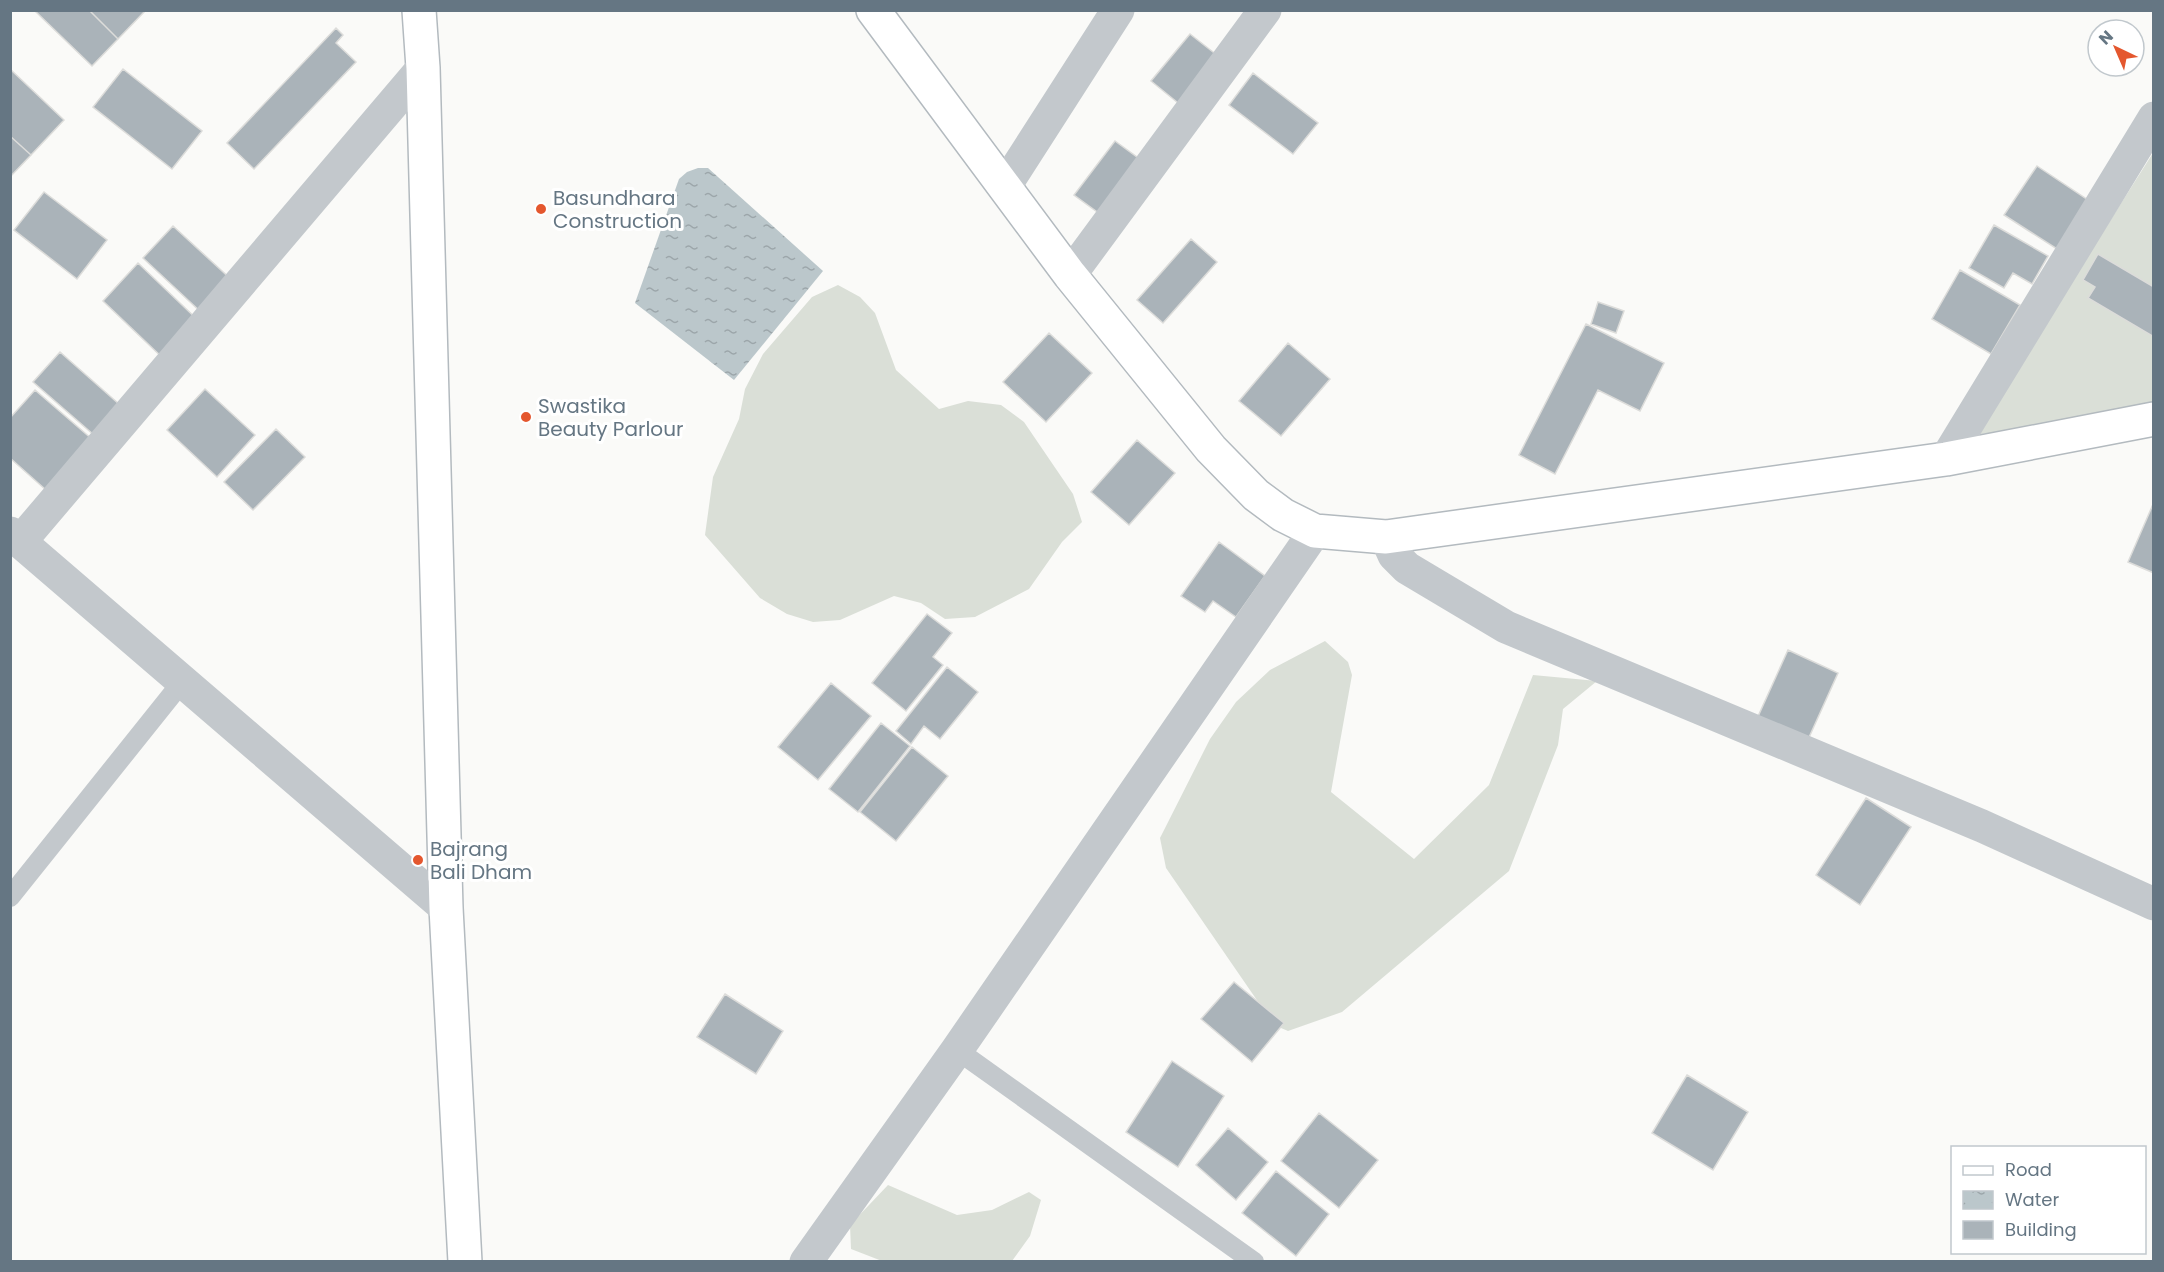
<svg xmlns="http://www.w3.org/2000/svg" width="2164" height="1272" viewBox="0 0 2164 1272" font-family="Poppins,sans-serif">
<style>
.grass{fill:#dadfd7}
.water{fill:url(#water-ripples)}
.building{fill:#aab3b9;stroke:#dcdcda;stroke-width:1.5}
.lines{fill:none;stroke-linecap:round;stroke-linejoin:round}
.secondary-casing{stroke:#b3babf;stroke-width:36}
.lane{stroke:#c3c8cc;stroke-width:20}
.street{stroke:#c3c8cc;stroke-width:33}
.secondary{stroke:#fff;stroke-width:33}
.poi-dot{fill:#e4572e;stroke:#fff;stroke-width:2}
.labels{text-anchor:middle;stroke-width:6;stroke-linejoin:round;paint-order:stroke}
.poi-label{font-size:20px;fill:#657683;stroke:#fff;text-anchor:start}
</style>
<defs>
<pattern id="water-ripples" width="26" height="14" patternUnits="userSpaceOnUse" patternTransform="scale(1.5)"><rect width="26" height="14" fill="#bbc7cb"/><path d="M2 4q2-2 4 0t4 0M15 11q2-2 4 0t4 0" fill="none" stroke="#9ca6aa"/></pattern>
</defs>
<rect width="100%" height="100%" fill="#fafaf8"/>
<path class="grass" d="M2153,153V412L1974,435Z
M838,285L860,297L875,313L896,370L939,409L968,401L1001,405L1024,422L1073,494L1082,522L1062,542L1029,589L975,617L945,619L921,603L894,596L840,620L813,622L787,614L760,598L705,535L713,477L739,419L745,389L763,354L812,297Z
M1325,641L1348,662L1352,675L1331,792L1414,859L1489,785L1533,675L1597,681L1563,709L1558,745L1509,871L1342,1012L1288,1031L1274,1025L1166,868L1160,838L1210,739L1236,702L1270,670Z
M888,1185L957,1215L992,1210L1029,1192L1041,1200L1030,1236L1012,1261H882L851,1249L850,1225Z"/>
<path class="water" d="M698,168H708L823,271L734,380L635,303L679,179L687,172Z"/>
<path class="building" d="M34,10H89L118,39L92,66Z
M89,10H146L118,39Z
M336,28L343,35L336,43L356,62L254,169L227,143Z
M1190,34L1227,63L1188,111L1151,81Z
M10,69L64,120L31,155L10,136Z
M123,69L202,131L172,169L93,107Z
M1253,73L1318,123L1293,154L1229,105Z
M10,136L31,155L10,177Z
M1115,141L1141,160L1100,214L1074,195Z
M2037,166L2088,200L2057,249L2004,215Z
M44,192L107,240L77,279L14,230Z
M1994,225L2048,256L2032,284L2013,273L2004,288L1969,268Z
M173,226L234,282L204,315L143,258Z
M1191,239L1217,262L1163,323L1137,300Z
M2098,254L2154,287V337L2088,298L2095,287L2083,280Z
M138,263L203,325L167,362L103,301Z
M1960,270L2020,305L1991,354L1932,319Z
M1598,302L1624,311L1616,333L1591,324Z
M1586,324L1664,363L1640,411L1598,390L1555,474L1519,455Z
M1049,333L1092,373L1046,422L1003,382Z
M1288,343L1330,379L1281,436L1239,401Z
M60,352L128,412L102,442L33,382Z
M205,389L255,435L217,477L167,430Z
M35,390L100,446L55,498L10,458V418Z
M276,429L305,457L253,510L224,482Z
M1137,440L1175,473L1129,525L1091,492Z
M2154,502V573L2128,562Z
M1219,542L1265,576L1236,617L1213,601L1205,612L1181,596Z
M927,614L952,633L933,657L943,665L906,711L872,683Z
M1788,650L1838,673L1806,744L1756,721Z
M947,667L978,692L940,739L924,726L911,744L896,731Z
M831,683L871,716L818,780L778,747Z
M881,723L910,746L858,812L829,789Z
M912,747L948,776L896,841L860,812Z
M1866,798L1911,827L1860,905L1816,875Z
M1234,982L1284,1023L1252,1062L1201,1019Z
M725,994L783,1031L756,1074L697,1037Z
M1172,1061L1224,1096L1178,1167L1126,1132Z
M1687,1075L1748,1112L1713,1170L1652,1133Z
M1319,1113L1378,1160L1339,1208L1281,1161Z
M1228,1128L1268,1162L1236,1200L1196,1165Z
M1276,1171L1329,1214L1296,1256L1242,1213Z"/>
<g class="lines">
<g class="secondary-casing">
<path id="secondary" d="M419,10L423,68L446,908L465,1262
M873,10L1070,275L1211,449L1256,495L1283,515L1315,531L1386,537L1946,459L2154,419"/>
</g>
<path class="lane" d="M10,897L182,682
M957,1050L1254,1262"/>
<path class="street" d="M1005,186L1118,10
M1070,275L1265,10
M1946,459L2154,118
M10,533L446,908
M1386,537L1394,555L1407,568L1506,627L1982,826L2154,904
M20,542L423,68
M806,1262L957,1050L1315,531"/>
<use href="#secondary" class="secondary"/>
</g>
<g class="poi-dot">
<circle cx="541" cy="209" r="6"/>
<circle cx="526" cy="417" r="6"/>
<circle cx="418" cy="860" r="6"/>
</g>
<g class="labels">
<g class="poi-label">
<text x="553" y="205">Basundhara<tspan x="553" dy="23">Construction</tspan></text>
<text x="538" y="413">Swastika<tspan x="538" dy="23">Beauty Parlour</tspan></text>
<text x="430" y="856">Bajrang<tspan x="430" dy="23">Bali Dham</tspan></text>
</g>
</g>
<rect width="2164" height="1272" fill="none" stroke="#657683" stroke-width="24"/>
<rect x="1951" y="1146" width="195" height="108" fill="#ffffff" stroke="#c1c8cd" stroke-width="1.5"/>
<rect x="1963" y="1166" width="30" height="9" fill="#ffffff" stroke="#c1c8cd" stroke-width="1.5"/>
<text x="2005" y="1176" font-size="18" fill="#657683">Road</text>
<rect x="1963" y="1191" width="30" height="18" fill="url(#water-ripples)" stroke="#c1c8cd" stroke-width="1.5"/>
<text x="2005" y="1206" font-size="18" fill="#657683">Water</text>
<rect x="1963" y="1221" width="30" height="18" fill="#aab3b9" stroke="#c1c8cd" stroke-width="1.5"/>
<text x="2005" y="1236" font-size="18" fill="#657683">Building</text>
<g transform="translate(2116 48) rotate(316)"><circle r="28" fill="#ffffff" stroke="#c1c8cd" stroke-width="1.5"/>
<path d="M0-4.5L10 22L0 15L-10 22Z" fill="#e4572e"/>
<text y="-9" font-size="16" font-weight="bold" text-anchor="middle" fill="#657683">N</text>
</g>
</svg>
